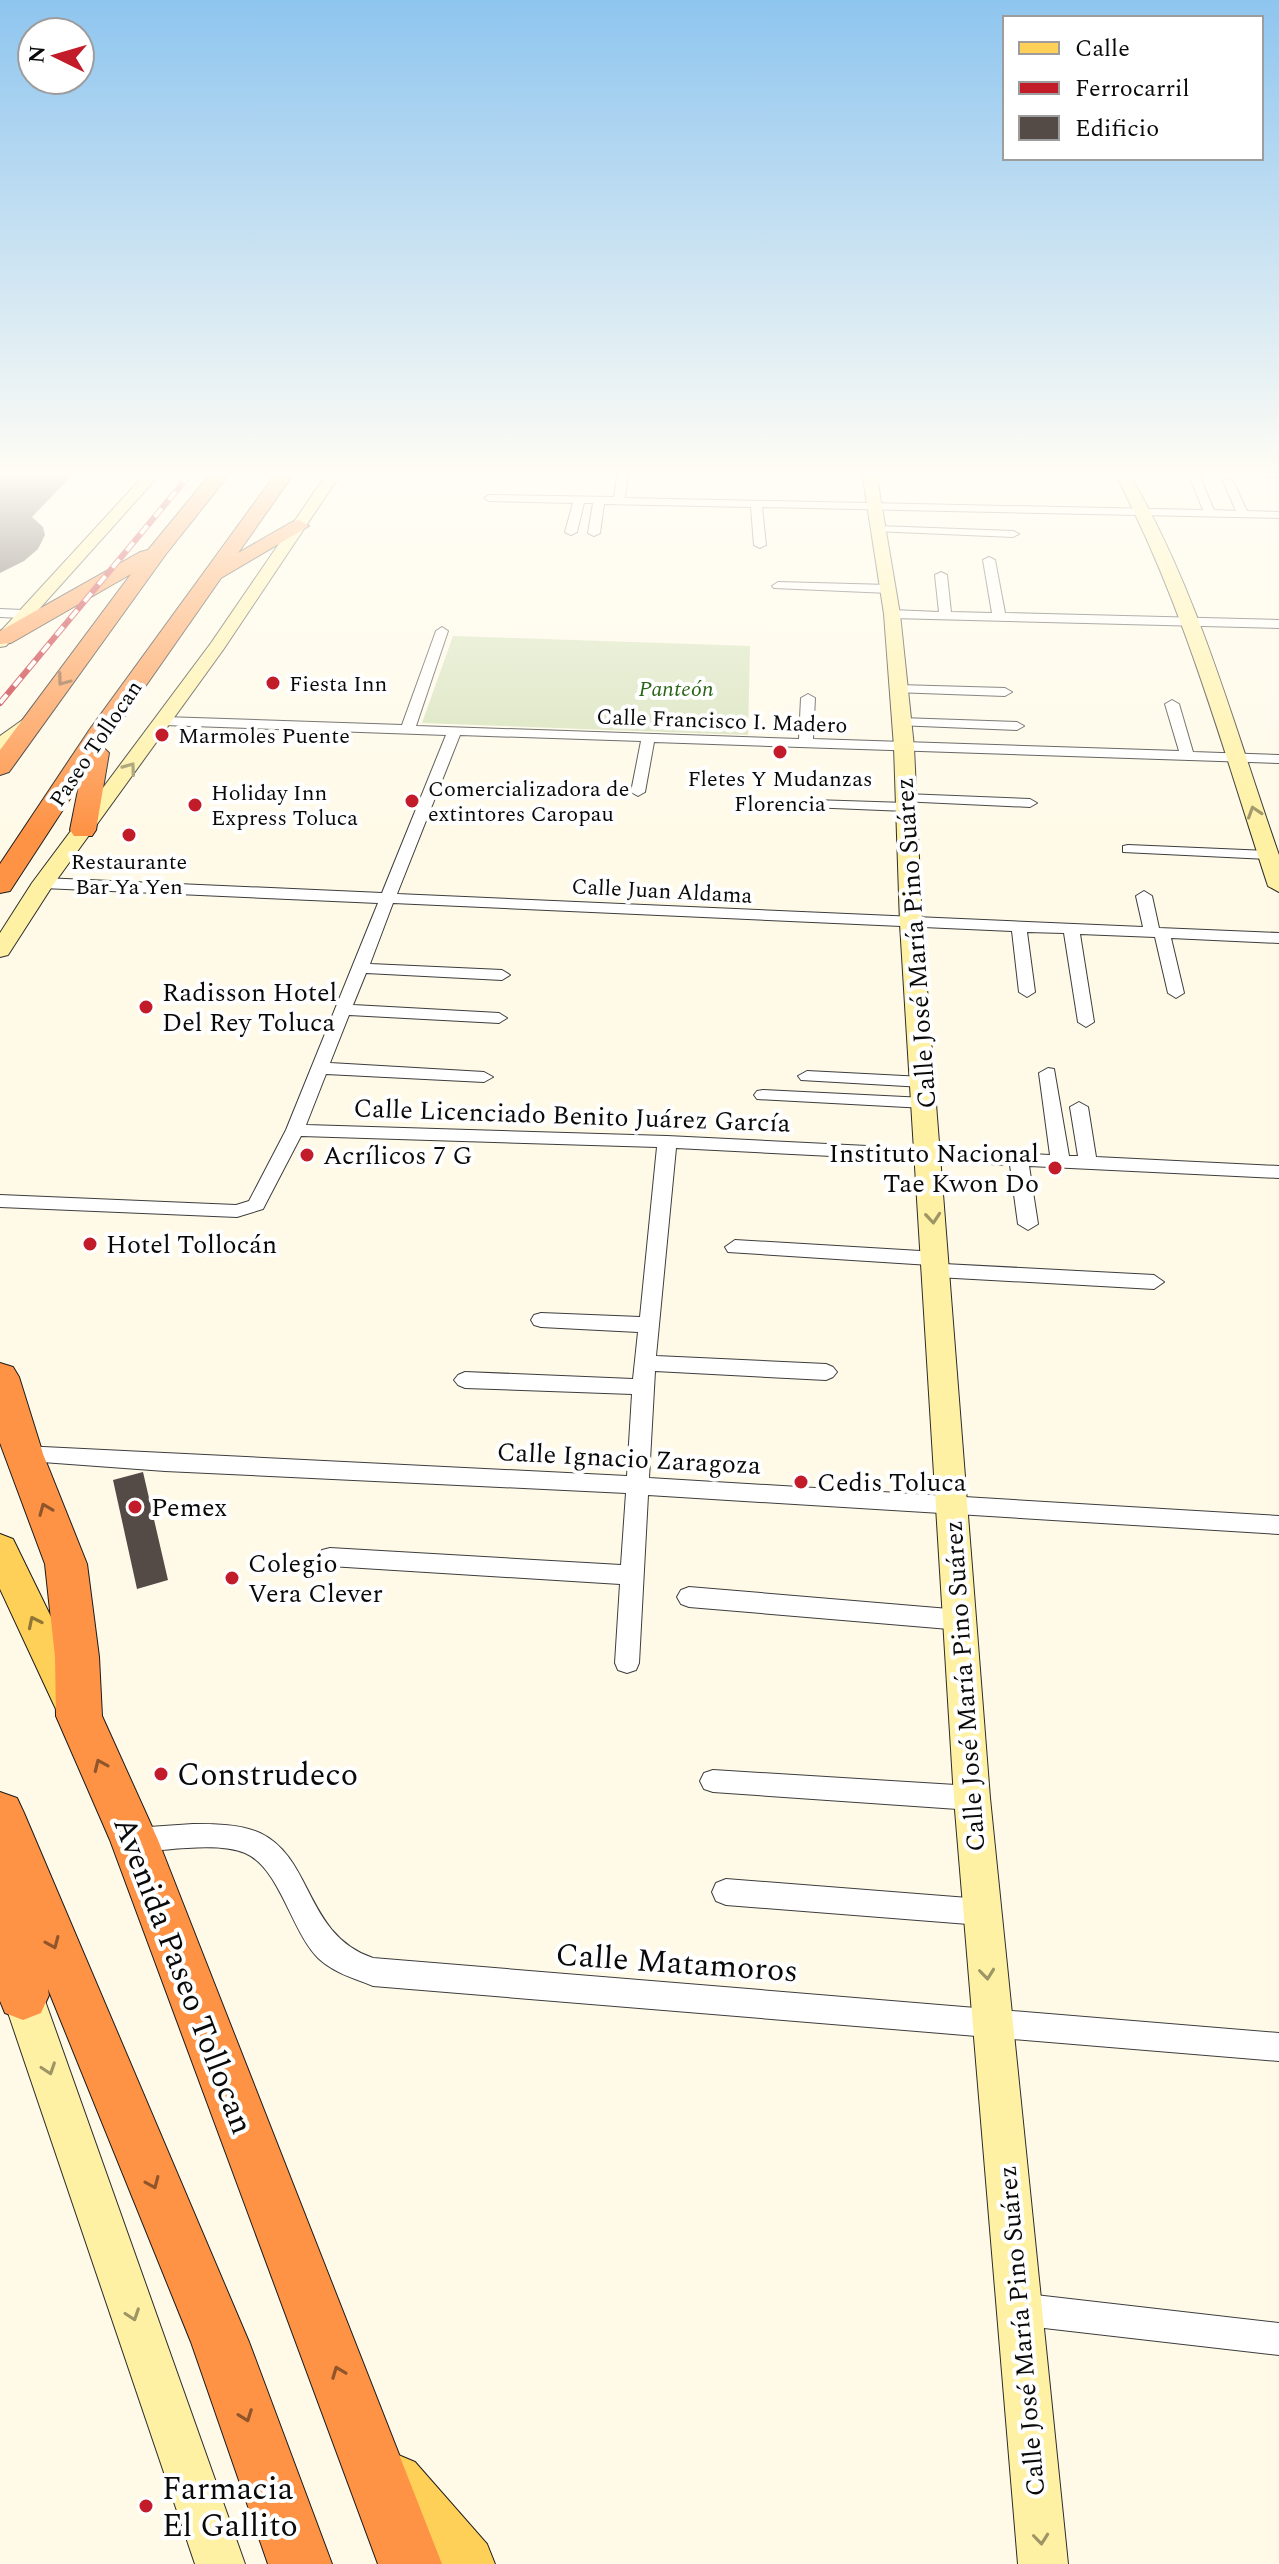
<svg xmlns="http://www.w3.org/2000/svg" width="1279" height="2564" viewBox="0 0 1279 2564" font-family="Spectral,serif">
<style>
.cemetery{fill:#d5e1b9}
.building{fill:#544b46}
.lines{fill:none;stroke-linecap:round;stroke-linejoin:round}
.street-casing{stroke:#3d3d3d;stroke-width:2}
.secondary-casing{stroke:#2c2c2c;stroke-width:2}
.primary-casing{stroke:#1b1b1b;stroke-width:2}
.highway-casing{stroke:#1b1b1b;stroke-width:2}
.street{fill:#fff;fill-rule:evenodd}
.secondary{fill:#fff1a3;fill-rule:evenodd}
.primary{fill:#ffd058;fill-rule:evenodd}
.highway{fill:#fe9346;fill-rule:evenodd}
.rail-casing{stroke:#c21b29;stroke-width:6}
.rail{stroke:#fff;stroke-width:4;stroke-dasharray:11;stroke-linecap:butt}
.oneway{stroke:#90552b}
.oneway2{stroke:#9d9566}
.oneway3{stroke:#917735}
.poi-dot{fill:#c21b29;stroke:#fff;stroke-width:3}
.labels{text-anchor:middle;stroke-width:8;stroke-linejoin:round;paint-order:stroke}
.far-poi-label{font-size:22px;fill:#0a0a0a;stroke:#fff;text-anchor:start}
.far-park-label{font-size:22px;font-style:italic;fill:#2b6518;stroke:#fff}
.far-street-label{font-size:22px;fill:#0a0a0a;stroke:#fff}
.street-label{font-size:26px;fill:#0a0a0a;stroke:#fff}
.poi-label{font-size:26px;fill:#0a0a0a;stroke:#fff;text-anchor:start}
.near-poi-label{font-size:32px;fill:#0a0a0a;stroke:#fff;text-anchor:start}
.near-street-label{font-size:32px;fill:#0a0a0a;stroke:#fff}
</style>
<rect width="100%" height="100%" fill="#fffae8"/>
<path class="cemetery" d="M453,636L750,646L748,735L422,723Z"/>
<path class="building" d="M0,472H75L32,517L43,527L45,535L38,549L24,561L0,573Z
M143,1472L168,1580L137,1589L113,1480Z"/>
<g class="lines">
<g class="street-casing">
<path id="street" d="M618,472H628L625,498L1203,510L1189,475L1194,472L1199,475L1214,510L1236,511L1223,481L1228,478L1233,481L1247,511L1279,512V518L762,507L766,545L760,548L754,545L751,507L604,504L600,533L594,536L588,533L593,503H584L577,532L571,535L565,532L573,503L489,501L484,498L489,495L614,497Z
M1262,472H1279V477L1262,476Z
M878,526L1013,531L1019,534L1013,537L874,531V527Z
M989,557L995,560L1005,613L1279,620V628L892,618L886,614L892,610L939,612L935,575L941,572L947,575L951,612L992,613L983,560Z
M778,582L889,585L895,589L889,593L774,588L772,586Z
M0,609L23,610L29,614L23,618L0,617Z
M442,627L448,631L416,726L799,739L801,698L808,694L815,698L813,739L1179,751L1165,704L1172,700L1179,704L1193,752L1279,755V763L654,742L645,792L638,796L631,792L641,741L460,735L397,894L1143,927L1136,896L1144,891L1152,896L1159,928L1279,933V943L1171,938L1184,993L1176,998L1168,993L1155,937L1080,934L1094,1022L1086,1027L1078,1022L1064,933L1027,932L1035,992L1027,997L1019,992L1012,931L393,903L370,964L502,970L510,975L502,980L366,973L353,1005L499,1013L507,1018L499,1023L349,1015L330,1063L484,1072L493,1077L484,1082L326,1074L306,1125L667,1136L1050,1155L1039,1073L1048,1068L1054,1069L1069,1156H1078L1070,1107L1079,1102L1088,1107L1096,1157L1279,1166V1178L1029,1166L1038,1224L1028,1230L1018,1224L1010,1165L676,1148L656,1356L826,1364L833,1367L837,1372L833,1377L826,1380L655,1371L649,1478L1279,1516V1534L648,1495L639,1663L636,1670L627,1673L618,1670L615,1663L620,1584L330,1566L322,1564L318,1557L322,1550L330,1548L621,1565L626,1493L165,1471L15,1460L12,1454L15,1448L23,1446L627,1476L632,1394L465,1388L458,1385L454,1380L458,1375L465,1372L633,1379L638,1332L541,1327L534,1325L531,1320L534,1315L541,1313L640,1317L657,1147L301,1136L263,1209L237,1217L0,1207V1195L236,1205L249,1201L286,1130L378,903L43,888L35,883L43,878L382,893L446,735L164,725L157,721L164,717L402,725L436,631Z
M898,685L1005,688L1012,692L1005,696L893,692V686Z
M901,718L1017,722L1024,726L1017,730L896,725L894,722Z
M905,794L1030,799L1037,803L1030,807L900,801L898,798Z
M813,800L906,803L913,807L906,811L808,807V801Z
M1128,845L1268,851L1275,855L1268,859L1123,852V846Z
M807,1071L923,1077L932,1082L923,1087L801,1080L798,1076Z
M763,1090L925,1098L934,1103L925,1108L757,1099L754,1095L757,1091Z
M735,1240L937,1252L944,1254L947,1259L944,1264L1154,1275L1164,1282L1154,1289L937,1277L927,1270L930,1265L728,1252L725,1247Z
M689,1587L961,1610L969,1613L973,1620L969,1627L961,1630L689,1607L681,1604L677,1597L681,1590Z
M713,1770L972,1786L981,1790L985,1798L981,1806L972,1810L713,1792L704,1789L700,1781L704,1773Z
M193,1824C216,1824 240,1824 260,1833C314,1859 304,1934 373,1958L1279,2033V2061L373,1986C353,1978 334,1973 318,1958C291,1931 280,1868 245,1853C217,1841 164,1851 134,1852L125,1849L121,1840L125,1831L134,1828Z
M726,1879L981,1899L991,1903L995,1912L991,1921L981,1925L726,1905L716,1901L712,1892L716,1883Z
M1018,2293L1279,2323V2355L1018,2325L1007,2320L1002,2309L1007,2298Z"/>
</g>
<g class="secondary-casing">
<path id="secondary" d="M147,472H162L6,646L0,647V632Z
M328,472H342L223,650L53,885L8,955L0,957V933L32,883L211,643Z
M862,472H876L900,614L914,747L922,924L990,1798L1068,2564H1018L954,1798L900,924L894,747L884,614Z
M1114,472H1128C1198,589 1234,727 1279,855V892L1268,886C1222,746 1183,602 1114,472Z
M35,711L44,717L42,721L7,749L0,751V736Z
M0,1927L14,1932L43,1995L245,2564H195L0,1989Z"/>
</g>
<g class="primary-casing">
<path id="primary" d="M0,1534L13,1539L94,1705L88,1717L74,1722L60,1717L54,1705L0,1589Z
M396,2454L415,2462L487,2544L495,2564H430L377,2500L369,2481L377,2462Z"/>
</g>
<g class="highway-casing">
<path id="highway" d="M212,472H231L166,554L9,772L0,775V750L131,574L11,643L0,644V631L140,552L148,550Z
M277,472H295L238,553L292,522L299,520L309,526L221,578L103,747L109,753L96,830L92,836H74L70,830L79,785L10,891L0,893V864L90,729Z
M0,1363L13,1367L19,1377L43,1454L87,1564L99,1657L102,1716L158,1840L442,2564H378L110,1840L56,1716L55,1657L45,1564L0,1443Z
M0,1792L17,1798L24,1813L249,2342L332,2564H268L191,2342L48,1989L49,1995L41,2013L23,2020L5,2013L0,2001Z"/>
</g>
<use href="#street" class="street"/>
<use href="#secondary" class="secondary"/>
<use href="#primary" class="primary"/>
<use href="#highway" class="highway"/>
<g class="rail-casing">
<path id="rail" d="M0,703L192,472"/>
</g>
<use href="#rail" class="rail"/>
</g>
<defs><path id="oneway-chevron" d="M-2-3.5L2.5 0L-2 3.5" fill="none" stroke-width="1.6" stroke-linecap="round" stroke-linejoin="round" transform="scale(2)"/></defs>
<g class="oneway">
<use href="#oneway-chevron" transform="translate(63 680) rotate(127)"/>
<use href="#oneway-chevron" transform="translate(45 1509) rotate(-112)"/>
<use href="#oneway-chevron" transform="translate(100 1765) rotate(-114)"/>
<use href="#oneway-chevron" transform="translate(53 1943) rotate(67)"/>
<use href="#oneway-chevron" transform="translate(153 2183) rotate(67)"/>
<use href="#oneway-chevron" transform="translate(338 2372) rotate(-111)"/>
<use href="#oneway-chevron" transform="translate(246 2416) rotate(70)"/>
</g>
<g class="oneway2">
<use href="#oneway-chevron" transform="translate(130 768) rotate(-54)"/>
<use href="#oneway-chevron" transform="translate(1254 812) rotate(-108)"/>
<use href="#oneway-chevron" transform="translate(933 1218) rotate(85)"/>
<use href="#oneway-chevron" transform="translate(987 1974) rotate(84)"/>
<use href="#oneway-chevron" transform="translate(49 2069) rotate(71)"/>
<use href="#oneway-chevron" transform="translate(133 2315) rotate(71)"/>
<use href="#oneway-chevron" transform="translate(1041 2539) rotate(84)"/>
</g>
<use class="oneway3" href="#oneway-chevron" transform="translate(34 1622) rotate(-116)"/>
<linearGradient id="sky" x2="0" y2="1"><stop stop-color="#8ec5ef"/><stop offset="0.57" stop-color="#fffdf5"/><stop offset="1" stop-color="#fffdf5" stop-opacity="0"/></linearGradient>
<rect width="1279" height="831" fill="url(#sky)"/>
<g class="poi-dot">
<circle cx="273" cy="683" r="8"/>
<circle cx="162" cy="735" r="8"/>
<circle cx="780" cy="752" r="8"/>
<circle cx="412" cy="801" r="8"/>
<circle cx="195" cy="805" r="8"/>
<circle cx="129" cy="835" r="8"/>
<circle cx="146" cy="1007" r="8"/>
<circle cx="307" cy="1155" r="8"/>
<circle cx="1055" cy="1168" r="8"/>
<circle cx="90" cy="1244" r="8"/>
<circle cx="801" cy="1482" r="8"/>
<circle cx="135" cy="1507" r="8"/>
<circle cx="232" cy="1578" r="8"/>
<circle cx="161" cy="1774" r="8"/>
<circle cx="146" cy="2506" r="8"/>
</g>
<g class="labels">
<g class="far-poi-label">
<text x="289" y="691">Fiesta Inn</text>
<text x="178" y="743">Marmoles Puente</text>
<text x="780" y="786" text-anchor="middle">Fletes Y Mudanzas<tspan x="780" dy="25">Florencia</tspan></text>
<text x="428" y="796">Comercializadora de<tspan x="428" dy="25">extintores Caropau</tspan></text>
<text x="211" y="800">Holiday Inn<tspan x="211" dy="25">Express Toluca</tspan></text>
<text x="129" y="869" text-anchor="middle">Restaurante<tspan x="129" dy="25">Bar Ya Yen</tspan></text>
</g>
<g class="far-park-label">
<text x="676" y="696">Panteón</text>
</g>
<g class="far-street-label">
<text transform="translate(722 720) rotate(2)" y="8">Calle Francisco I. Madero</text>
<text transform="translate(95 743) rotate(-56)" y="8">Paseo Tollocan</text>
<text transform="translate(662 890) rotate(3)" y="8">Calle Juan Aldama</text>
</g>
<g class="street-label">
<text transform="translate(915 943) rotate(-94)" y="9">Calle José María Pino Suárez</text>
<text transform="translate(572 1115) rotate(2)" y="9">Calle Licenciado Benito Juárez García</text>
<text transform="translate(629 1458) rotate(3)" y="9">Calle Ignacio Zaragoza</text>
<text transform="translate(964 1686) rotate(-94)" y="9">Calle José María Pino Suárez</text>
<text transform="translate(1021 2331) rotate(-95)" y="9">Calle José María Pino Suárez</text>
</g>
<g class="poi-label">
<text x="162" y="1001">Radisson Hotel<tspan x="162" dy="30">Del Rey Toluca</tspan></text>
<text x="1039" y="1162" text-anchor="end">Instituto Nacional<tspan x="1039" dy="30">Tae Kwon Do</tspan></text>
<text x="323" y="1164">Acrílicos 7 G</text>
<text x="106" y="1253">Hotel Tollocán</text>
<text x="817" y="1491">Cedis Toluca</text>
<text x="151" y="1516">Pemex</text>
<text x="248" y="1572">Colegio<tspan x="248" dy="30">Vera Clever</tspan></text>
</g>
<g class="near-poi-label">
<text x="177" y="1785">Construdeco</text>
<text x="162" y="2499">Farmacia<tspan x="162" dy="37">El Gallito</tspan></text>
</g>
<g class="near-street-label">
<text transform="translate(677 1962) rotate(4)" y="11">Calle Matamoros</text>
<text transform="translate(184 1975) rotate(69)" y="11">Avenida Paseo Tollocan</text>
</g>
</g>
<rect x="1003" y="16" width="260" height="144" fill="#ffffff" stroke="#9d9d9d" stroke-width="2"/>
<rect x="1019" y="42" width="40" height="12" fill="#ffd058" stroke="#9d9d9d" stroke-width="2"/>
<text x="1075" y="56" font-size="24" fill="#0a0a0a">Calle</text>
<rect x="1019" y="82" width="40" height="12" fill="#c21b29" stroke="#9d9d9d" stroke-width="2"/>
<text x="1075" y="96" font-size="24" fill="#0a0a0a">Ferrocarril</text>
<rect x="1019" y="116" width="40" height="24" fill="#544b46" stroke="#9d9d9d" stroke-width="2"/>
<text x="1075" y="136" font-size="24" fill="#0a0a0a">Edificio</text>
<g transform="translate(56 56) rotate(275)"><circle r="38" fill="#ffffff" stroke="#9d9d9d" stroke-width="2"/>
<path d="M0-6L14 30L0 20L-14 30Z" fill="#c21b29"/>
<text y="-12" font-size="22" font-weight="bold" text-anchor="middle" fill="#0a0a0a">N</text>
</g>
</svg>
